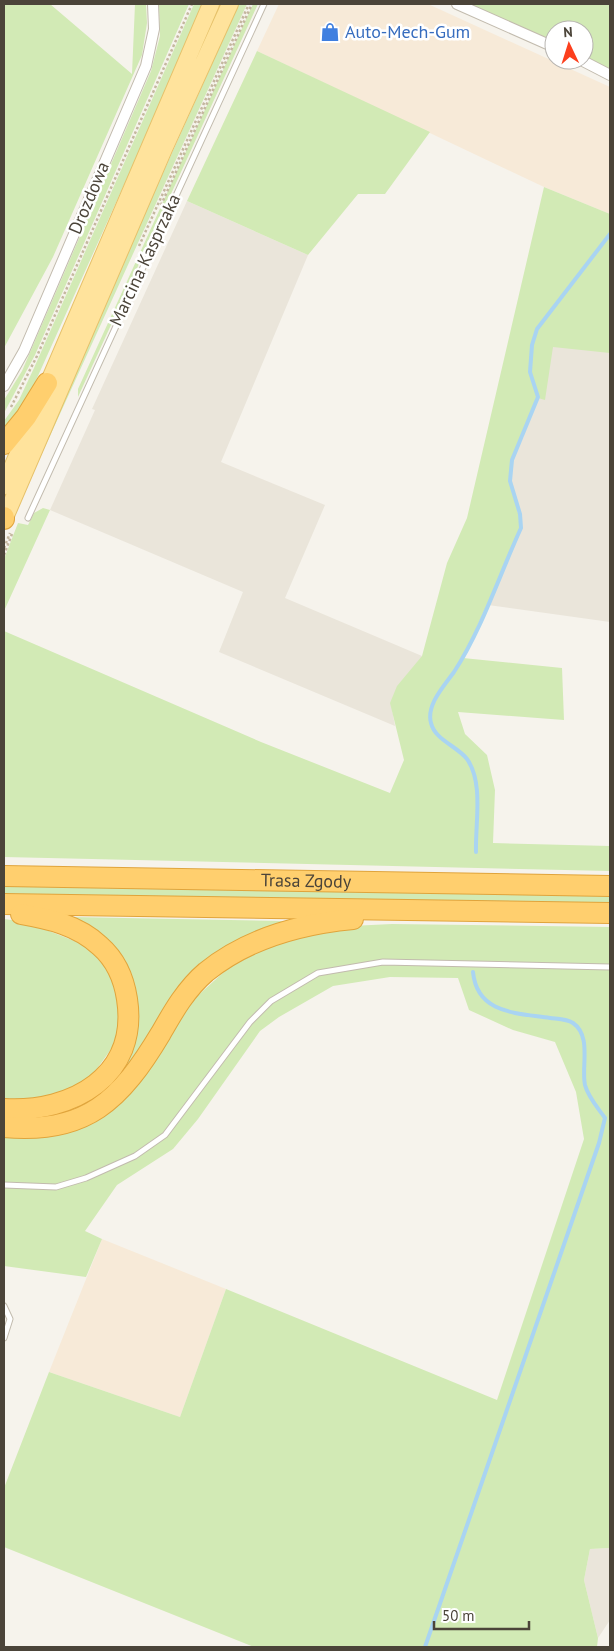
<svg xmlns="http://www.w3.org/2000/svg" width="614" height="1651" viewBox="0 0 614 1651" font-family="'PT Sans',sans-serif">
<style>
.residential{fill:#eae5da}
.commercial{fill:#f7ead8}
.green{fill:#d2eab5}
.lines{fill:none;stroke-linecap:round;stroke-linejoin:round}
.stream{stroke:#a9d4f2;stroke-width:4}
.lane-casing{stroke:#c2bbae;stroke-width:7}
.street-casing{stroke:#c2bbae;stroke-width:12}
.primary-casing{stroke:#e6c16a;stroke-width:18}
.highway-casing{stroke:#e0a43c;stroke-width:22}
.path{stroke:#c4b79f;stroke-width:2.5;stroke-dasharray:2.5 2.5;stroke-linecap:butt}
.lane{stroke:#fff;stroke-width:5}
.street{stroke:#fff;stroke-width:10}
.primary{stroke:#ffe39c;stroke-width:16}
.highway{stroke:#ffcf6e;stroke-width:20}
.labels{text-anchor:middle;stroke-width:5;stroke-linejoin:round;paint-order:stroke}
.shop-label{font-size:18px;fill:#366cbe;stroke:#fff;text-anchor:start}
.street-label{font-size:18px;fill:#4b4439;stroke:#fff}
</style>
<rect width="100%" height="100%" fill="#f6f3ec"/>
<path class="residential" d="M187,201L308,255L221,462L325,505L285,598L422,656L392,709L395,726L219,652L243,592L50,510L95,410L92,409Z
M610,233V622L488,605L521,528L520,514L510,481L512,460L524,436L537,329Z
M610,1548V1620L598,1638L584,1580L590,1549Z"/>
<path class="commercial" d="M279,4H428L610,87V214L544,187L257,51Z
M102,1239L226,1289L180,1417L49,1372Z"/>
<path class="green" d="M4,4H50L132,74L135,4H146L147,23L142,55L53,257L4,348Z
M159,4H189L35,355L4,413V400L22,371L151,71L160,36Z
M194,4H202L159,107L33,387L26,402L4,433V421L19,400L34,368Z
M239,4H247L28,484L69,382Z
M253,4H258L78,397V389Z
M468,4H610V72L584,60V30H554V45Z
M257,51L430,132L385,194H358L308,255L187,201Z
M544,187L610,214V353L553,347L545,400L538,398C530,419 508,461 511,482C513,498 519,512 521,528L463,658L562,668L564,720L458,712L465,734L487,755L495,790L493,843L610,846V871L4,857V631L261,742L390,793L404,760L390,703L397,686L422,656L447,563L467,518Z
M43,508L50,510L4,611V559L18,523L28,525L34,513Z
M4,884L610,893V906L4,895Z
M72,917L282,921L281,924L226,946L173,996L130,1067L90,1104L72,1113L28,1122L4,1113L90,1098L136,1002Z
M4,919L26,922L90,947L116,980L124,1014L117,1041L91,1077L69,1092L38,1100L4,1101Z
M392,924L610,927V1548L590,1549L584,1580L598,1638L597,1647H254L4,1547V1488L49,1372L180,1417L226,1289L497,1400L584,1139L576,1092L555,1042L513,1030L469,1010L458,978L390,977L333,986L279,1017L260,1031L198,1119L173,1149L117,1185L85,1231L102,1239L86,1277L4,1266V1132L98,1116L194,999L236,961L280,940L330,927Z"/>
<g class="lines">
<path class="stream" d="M476,852C475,824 484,783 467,759C457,746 435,740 431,723C426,705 444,686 454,672C482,629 499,576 521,528L520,514L510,481L512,460L538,397L530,372L532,345L537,329L610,234
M425,1647L599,1143L605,1118C598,1108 588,1097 585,1085C581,1067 592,1036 573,1023C567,1019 557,1019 550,1018C517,1013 477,1014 473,972"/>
<g class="lane-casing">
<path id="lane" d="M28,518L264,4
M4,1185L56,1187L86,1178L135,1156L165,1135L250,1022L271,1001L318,973L383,962L610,967
M4,1306L10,1319L4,1338"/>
</g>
<g class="street-casing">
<path id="street" d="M457,4L554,47
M581,60L610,75
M4,386L24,351L146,66L154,29L153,4"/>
</g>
<g class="primary-casing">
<path id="primary" d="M4,486L211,4
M4,520L164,149L230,4"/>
</g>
<g class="highway-casing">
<g id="highway">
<path d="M4,444L26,417L47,383"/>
<path d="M4,517V519"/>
<path id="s1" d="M4,876L610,886"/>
<path d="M4,904L610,913"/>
<path d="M4,1109C72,1113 139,1076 127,999C124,979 116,960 100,946C78,925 49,919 21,914"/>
<path d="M4,1127C86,1135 121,1100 161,1033C173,1012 186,989 206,972C248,938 300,924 353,919"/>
</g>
</g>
<path class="path" d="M161,205L252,4
M139,246L249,4
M11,407L37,356L192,4
M4,548L10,533
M4,555L12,534"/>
<use href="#lane" class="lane"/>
<use href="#street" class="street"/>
<use href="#primary" class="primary"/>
<use href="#highway" class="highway"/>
</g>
<defs>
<g id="shop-bare" transform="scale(1.5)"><path d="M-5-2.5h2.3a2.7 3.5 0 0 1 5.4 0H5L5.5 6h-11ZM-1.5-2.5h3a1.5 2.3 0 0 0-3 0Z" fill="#3f7fe0" stroke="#fff" stroke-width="2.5" paint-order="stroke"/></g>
</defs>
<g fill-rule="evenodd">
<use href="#shop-bare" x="330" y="32"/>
</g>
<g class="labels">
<g class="shop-label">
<text x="345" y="38">Auto-Mech-Gum</text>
</g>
<g class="street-label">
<text transform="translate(89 198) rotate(-67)" y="6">Drozdowa</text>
<text transform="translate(145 260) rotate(-65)" y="6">Marcina Kasprzaka</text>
<text dy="6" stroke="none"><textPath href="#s1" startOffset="302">Trasa Zgody</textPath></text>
</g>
</g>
<rect width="614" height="1651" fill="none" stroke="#4b4439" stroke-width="10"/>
<g transform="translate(569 45) rotate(356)"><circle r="24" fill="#ffffff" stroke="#b7b4b0"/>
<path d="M0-4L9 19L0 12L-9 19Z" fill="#fc3f1d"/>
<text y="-8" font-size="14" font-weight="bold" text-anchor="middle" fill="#4b4439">N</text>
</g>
<path d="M434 1621v8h95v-8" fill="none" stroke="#4b4439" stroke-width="2.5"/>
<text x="442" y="1621" font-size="15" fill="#4b4439" stroke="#ffffff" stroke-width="4" paint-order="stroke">50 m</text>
</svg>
